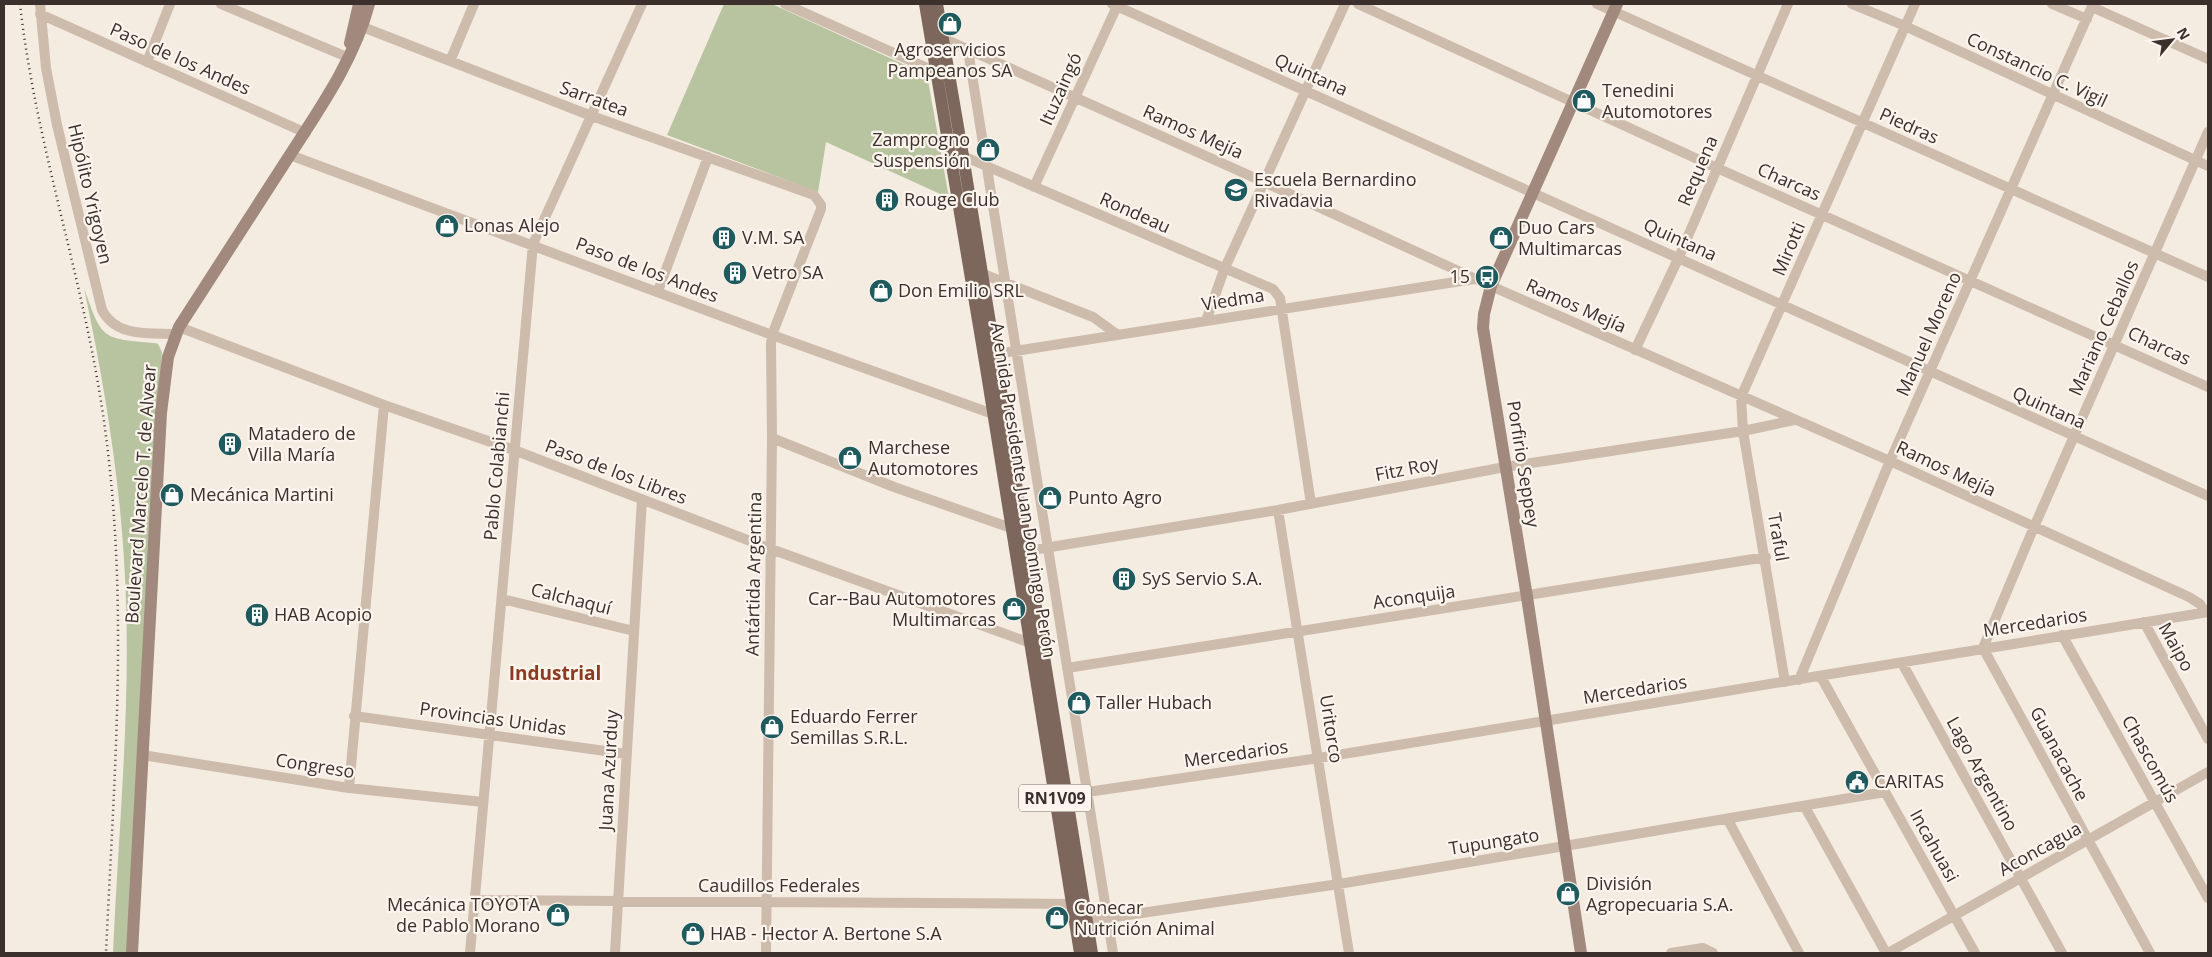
<svg xmlns="http://www.w3.org/2000/svg" width="2212" height="957" viewBox="0 0 2212 957" font-family="'Open Sans',sans-serif">
<style>
.green{fill:#b8c4a0}
.lines{fill:none;stroke-linecap:round;stroke-linejoin:round}
.street{stroke:#cdbbac;stroke-width:10}
.secondary{stroke:#a18a7d;stroke-width:12}
.primary{stroke:#7d675c;stroke-width:12}
.rail{stroke:#3b302b;stroke-width:2.5;stroke-dasharray:1 4;stroke-linecap:butt}
.labels{text-anchor:middle;stroke-width:4.5;stroke-linejoin:round;paint-order:stroke}
.shield{fill:#fbf5ee;stroke:#756b66;stroke-width:1}
.shield-label{font-size:16px;font-weight:bold;fill:#3b302b}
.poi-label{font-size:18px;fill:#3b302b;stroke:#fbf5ee;text-anchor:start}
.street-label{font-size:18px;fill:#3b302b;stroke:#fbf5ee}
.neighbourhood-label{font-size:19px;font-weight:bold;fill:#8c3b22;stroke:#fbf5ee}
</style>
<rect width="100%" height="100%" fill="#f4ebe1"/>
<path class="green" d="M724,4H772L927,75L949,198L826,142L818,192L667,135Z
M84,288C102,339 101,339 155,343L158,344L162,352L127,953H113C118,837 130,718 126,602C123,496 106,392 84,288Z"/>
<g class="lines">
<path class="street" d="M40,4L46,68L57,125L102,310C116,337 148,333 175,334
M221,4L347,57
M785,4L936,72
M1112,4L2208,496
M1358,4L1717,168L2208,387
M1597,4L2208,277
M1852,4L1905,26L2208,166
M2052,4L2087,19
M2092,7L2208,59
M40,14L306,133
M355,24L589,115L814,195L821,205V209L772,335L771,344L772,438L766,953
M938,36L1264,182L1491,286L1890,461L2189,597L2200,604L2205,612
M968,50L1113,953
M450,61L474,4
M147,62L170,4
M290,155L772,335L993,414
M963,156L1273,289L1280,298L1311,504
M1034,187L1118,4
M983,274L1093,317L1118,335
M658,291L708,157
M1206,321L1224,270L1345,4
M179,327L384,405L514,450L771,549L1036,645
M1635,350L1679,257L1788,4
M996,354L1474,279
M772,438L894,487L1011,528
M1278,510L1349,953
M1026,551L1278,510L1505,467L1743,431L1794,420
M502,599L634,631
M2144,622L2208,739
M2062,635L2208,898
M1902,663L2062,953
M1067,668C1300,630 1533,596 1766,557
M1821,677L1975,953
M1799,680L1890,461L2093,4
M1785,682L1743,431L1741,397L1915,4
M354,716L627,754
M142,755L349,788L483,802
M349,788L384,405
M1067,795L1319,758L2208,612
M1805,807L1886,953
M1728,820L1799,953
M475,900L1079,904
M1087,921L1339,884L1885,792
M470,953L533,244L642,4
M615,953L642,499
M1671,953L1703,948L1713,953
M1888,953L2208,772
M2150,953L1983,648L2034,527L2208,132"/>
<path class="secondary" d="M350,43L359,4
M132,953L161,413L168,357L179,327C215,272 250,216 286,161C318,111 354,61 369,4
M1581,953L1527,597L1483,328L1484,314L1491,286L1617,4"/>
<path class="primary" d="M925,4L986,368L1080,953
M937,4L963,156L1092,953"/>
<path class="rail" d="M20,4C36,148 86,285 105,429C129,605 114,777 106,953"/>
</g>
<defs>
<g id="shop-disc" transform="scale(1.25)"><circle r="9.5" fill="#1f5a5e" stroke="#fbf5ee"/><path d="M-5-2.5h2.3a2.7 3.5 0 0 1 5.4 0H5L5.5 6h-11ZM-1.5-2.5h3a1.5 2.3 0 0 0-3 0Z" fill="#fff"/></g>
<g id="school-disc" transform="scale(1.25)"><circle r="9.5" fill="#1f5a5e" stroke="#fbf5ee"/><path d="M0-5L7-2L0 1L-7-2ZM-4 1L0 2.5L4 1V4Q0 6-4 4Z" fill="#fff"/></g>
<g id="building-disc" transform="scale(1.25)"><circle r="9.5" fill="#1f5a5e" stroke="#fbf5ee"/><path d="M-4-6H4V6H1V3H-1V6H-4ZM-2.5-4.3h1.7v1.8h-1.7ZM.8-4.3h1.7v1.8H.8ZM-2.5-1h1.7V.8h-1.7ZM.8-1h1.7V.8H.8Z" fill="#fff"/></g>
<g id="bus-disc" transform="scale(1.25)"><circle r="9.5" fill="#1f5a5e" stroke="#fbf5ee"/><path d="M-5-6H5V4H4V6H2V4H-2V6H-4V4H-5ZM-3.5-4V0h7V-4ZM-3.5 1.2v1.5H-2V1.2ZM2 1.2v1.5H3.5V1.2Z" fill="#fff"/></g>
<g id="civic-disc" transform="scale(1.25)"><circle r="9.5" fill="#1f5a5e" stroke="#fbf5ee"/><path d="M-.6-6.5H3V-4.5H.6V-3L4-1V1h2V6H-6V1h2V-1L-.6-3ZM-1.2 2.5V6h2.4V2.5Z" fill="#fff"/></g>
</defs>
<g fill-rule="evenodd">
<use href="#shop-disc" x="950" y="24"/>
<use href="#shop-disc" x="1584" y="101"/>
<use href="#shop-disc" x="988" y="150"/>
<use href="#school-disc" x="1236" y="190"/>
<use href="#building-disc" x="887" y="200"/>
<use href="#shop-disc" x="447" y="226"/>
<use href="#building-disc" x="724" y="238"/>
<use href="#shop-disc" x="1501" y="238"/>
<use href="#building-disc" x="735" y="273"/>
<use href="#bus-disc" x="1487" y="277"/>
<use href="#shop-disc" x="881" y="291"/>
<use href="#building-disc" x="230" y="444"/>
<use href="#shop-disc" x="850" y="458"/>
<use href="#shop-disc" x="172" y="495"/>
<use href="#shop-disc" x="1050" y="498"/>
<use href="#building-disc" x="1124" y="579"/>
<use href="#shop-disc" x="1014" y="609"/>
<use href="#building-disc" x="257" y="615"/>
<use href="#shop-disc" x="1079" y="703"/>
<use href="#shop-disc" x="772" y="727"/>
<use href="#civic-disc" x="1857" y="782"/>
<use href="#shop-disc" x="1568" y="894"/>
<use href="#shop-disc" x="558" y="915"/>
<use href="#shop-disc" x="1057" y="918"/>
<use href="#shop-disc" x="693" y="934"/>
</g>
<g class="labels">
<rect class="shield" x="1019" y="784.5" width="72" height="27" rx="4"/>
<g class="shield-label">
<text x="1055" y="804">RN1V09</text>
</g>
<g class="poi-label">
<text x="950" y="56" text-anchor="middle">Agroservicios<tspan x="950" dy="21">Pampeanos SA</tspan></text>
<text x="1602" y="97">Tenedini<tspan x="1602" dy="21">Automotores</tspan></text>
<text x="970" y="146" text-anchor="end">Zamprogno<tspan x="970" dy="21">Suspensión</tspan></text>
<text x="1254" y="186">Escuela Bernardino<tspan x="1254" dy="21">Rivadavia</tspan></text>
<text x="904" y="206">Rouge Club</text>
<text x="464" y="232">Lonas Alejo</text>
<text x="1518" y="234">Duo Cars<tspan x="1518" dy="21">Multimarcas</tspan></text>
<text x="742" y="244">V.M. SA</text>
<text x="752" y="279">Vetro SA</text>
<text x="1470" y="283" text-anchor="end">15</text>
<text x="898" y="297">Don Emilio SRL</text>
<text x="248" y="440">Matadero de<tspan x="248" dy="21">Villa María</tspan></text>
<text x="868" y="454">Marchese<tspan x="868" dy="21">Automotores</tspan></text>
<text x="190" y="501">Mecánica Martini</text>
<text x="1068" y="504">Punto Agro</text>
<text x="1142" y="585">SyS Servio S.A.</text>
<text x="996" y="605" text-anchor="end">Car--Bau Automotores<tspan x="996" dy="21">Multimarcas</tspan></text>
<text x="274" y="621">HAB Acopio</text>
<text x="1096" y="709">Taller Hubach</text>
<text x="790" y="723">Eduardo Ferrer<tspan x="790" dy="21">Semillas S.R.L.</tspan></text>
<text x="1874" y="788">CARITAS</text>
<text x="1586" y="890">División<tspan x="1586" dy="21">Agropecuaria S.A.</tspan></text>
<text x="540" y="911" text-anchor="end">Mecánica TOYOTA<tspan x="540" dy="21">de Pablo Morano</tspan></text>
<text x="1074" y="914">Conecar<tspan x="1074" dy="21">Nutrición Animal</tspan></text>
<text x="710" y="940">HAB - Hector A. Bertone S.A</text>
</g>
<g class="street-label">
<text transform="translate(180 59) rotate(24)" y="6">Paso de los Andes</text>
<text transform="translate(2037 70) rotate(25)" y="6">Constancio C. Vigil</text>
<text transform="translate(1311 75) rotate(24)" y="6">Quintana</text>
<text transform="translate(1061 89) rotate(-66)" y="6">Ituzaingó</text>
<text transform="translate(594 99) rotate(20)" y="6">Sarratea</text>
<text transform="translate(1909 126) rotate(24)" y="6">Piedras</text>
<text transform="translate(1193 132) rotate(24)" y="6">Ramos Mejía</text>
<text transform="translate(1698 171) rotate(-67)" y="6">Requena</text>
<text transform="translate(1789 182) rotate(24)" y="6">Charcas</text>
<text transform="translate(90 194) rotate(77)" y="6">Hipólito Yrigoyen</text>
<text transform="translate(1135 213) rotate(24)" y="6">Rondeau</text>
<text transform="translate(1680 240) rotate(24)" y="6">Quintana</text>
<text transform="translate(1789 249) rotate(-67)" y="6">Mirotti</text>
<text transform="translate(647 270) rotate(21)" y="6">Paso de los Andes</text>
<text transform="translate(1233 300) rotate(-9)" y="6">Viedma</text>
<text transform="translate(1576 306) rotate(24)" y="6">Ramos Mejía</text>
<text transform="translate(2104 328) rotate(-66)" y="6">Mariano Ceballos</text>
<text transform="translate(1929 334) rotate(-66)" y="6">Manuel Moreno</text>
<text transform="translate(2159 346) rotate(25)" y="6">Charcas</text>
<text transform="translate(2049 408) rotate(24)" y="6">Quintana</text>
<text transform="translate(1523 464) rotate(81)" y="6">Porfirio Seppey</text>
<text transform="translate(497 466) rotate(-85)" y="6">Pablo Colabianchi</text>
<text transform="translate(1407 469) rotate(-11)" y="6">Fitz Roy</text>
<text transform="translate(1946 469) rotate(25)" y="6">Ramos Mejía</text>
<text transform="translate(616 472) rotate(21)" y="6">Paso de los Libres</text>
<text transform="translate(1023 490) rotate(81)" y="6">Avenida Presidente Juan Domingo Perón</text>
<text transform="translate(141 494) rotate(-86)" y="6">Boulevard Marcelo T. de Alvear</text>
<text transform="translate(1778 537) rotate(80)" y="6">Traful</text>
<text transform="translate(754 574) rotate(-89)" y="6">Antártida Argentina</text>
<text transform="translate(1414 597) rotate(-8)" y="6">Aconquija</text>
<text transform="translate(571 599) rotate(14)" y="6">Calchaquí</text>
<text transform="translate(2035 623) rotate(-9)" y="6">Mercedarios</text>
<text transform="translate(2176 647) rotate(61)" y="6">Maipo</text>
<text transform="translate(1635 690) rotate(-9)" y="6">Mercedarios</text>
<text transform="translate(493 719) rotate(8)" y="6">Provincias Unidas</text>
<text transform="translate(1331 729) rotate(81)" y="6">Uritorco</text>
<text transform="translate(1236 754) rotate(-8)" y="6">Mercedarios</text>
<text transform="translate(2059 754) rotate(62)" y="6">Guanacache</text>
<text transform="translate(2150 759) rotate(61)" y="6">Chascomús</text>
<text transform="translate(315 766) rotate(9)" y="6">Congreso</text>
<text transform="translate(609 770) rotate(-87)" y="6">Juana Azurduy</text>
<text transform="translate(1982 774) rotate(61)" y="6">Lago Argentino</text>
<text transform="translate(1494 842) rotate(-9)" y="6">Tupungato</text>
<text transform="translate(1934 846) rotate(61)" y="6">Incahuasi</text>
<text transform="translate(2040 849) rotate(-29)" y="6">Aconcagua</text>
<text x="779" y="892">Caudillos Federales</text>
</g>
<g class="neighbourhood-label">
<text x="555" y="680">Industrial</text>
</g>
</g>
<rect width="2212" height="957" fill="none" stroke="#3b302b" stroke-width="10"/>
<g transform="translate(2172 40) rotate(61)" stroke="#fbf5ee" stroke-width="4" paint-order="stroke">
<path d="M0-4L9 19L0 12L-9 19Z" fill="#3b302b"/>
<text y="-8" font-size="14" font-weight="bold" text-anchor="middle" fill="#3b302b">N</text>
</g>
</svg>
